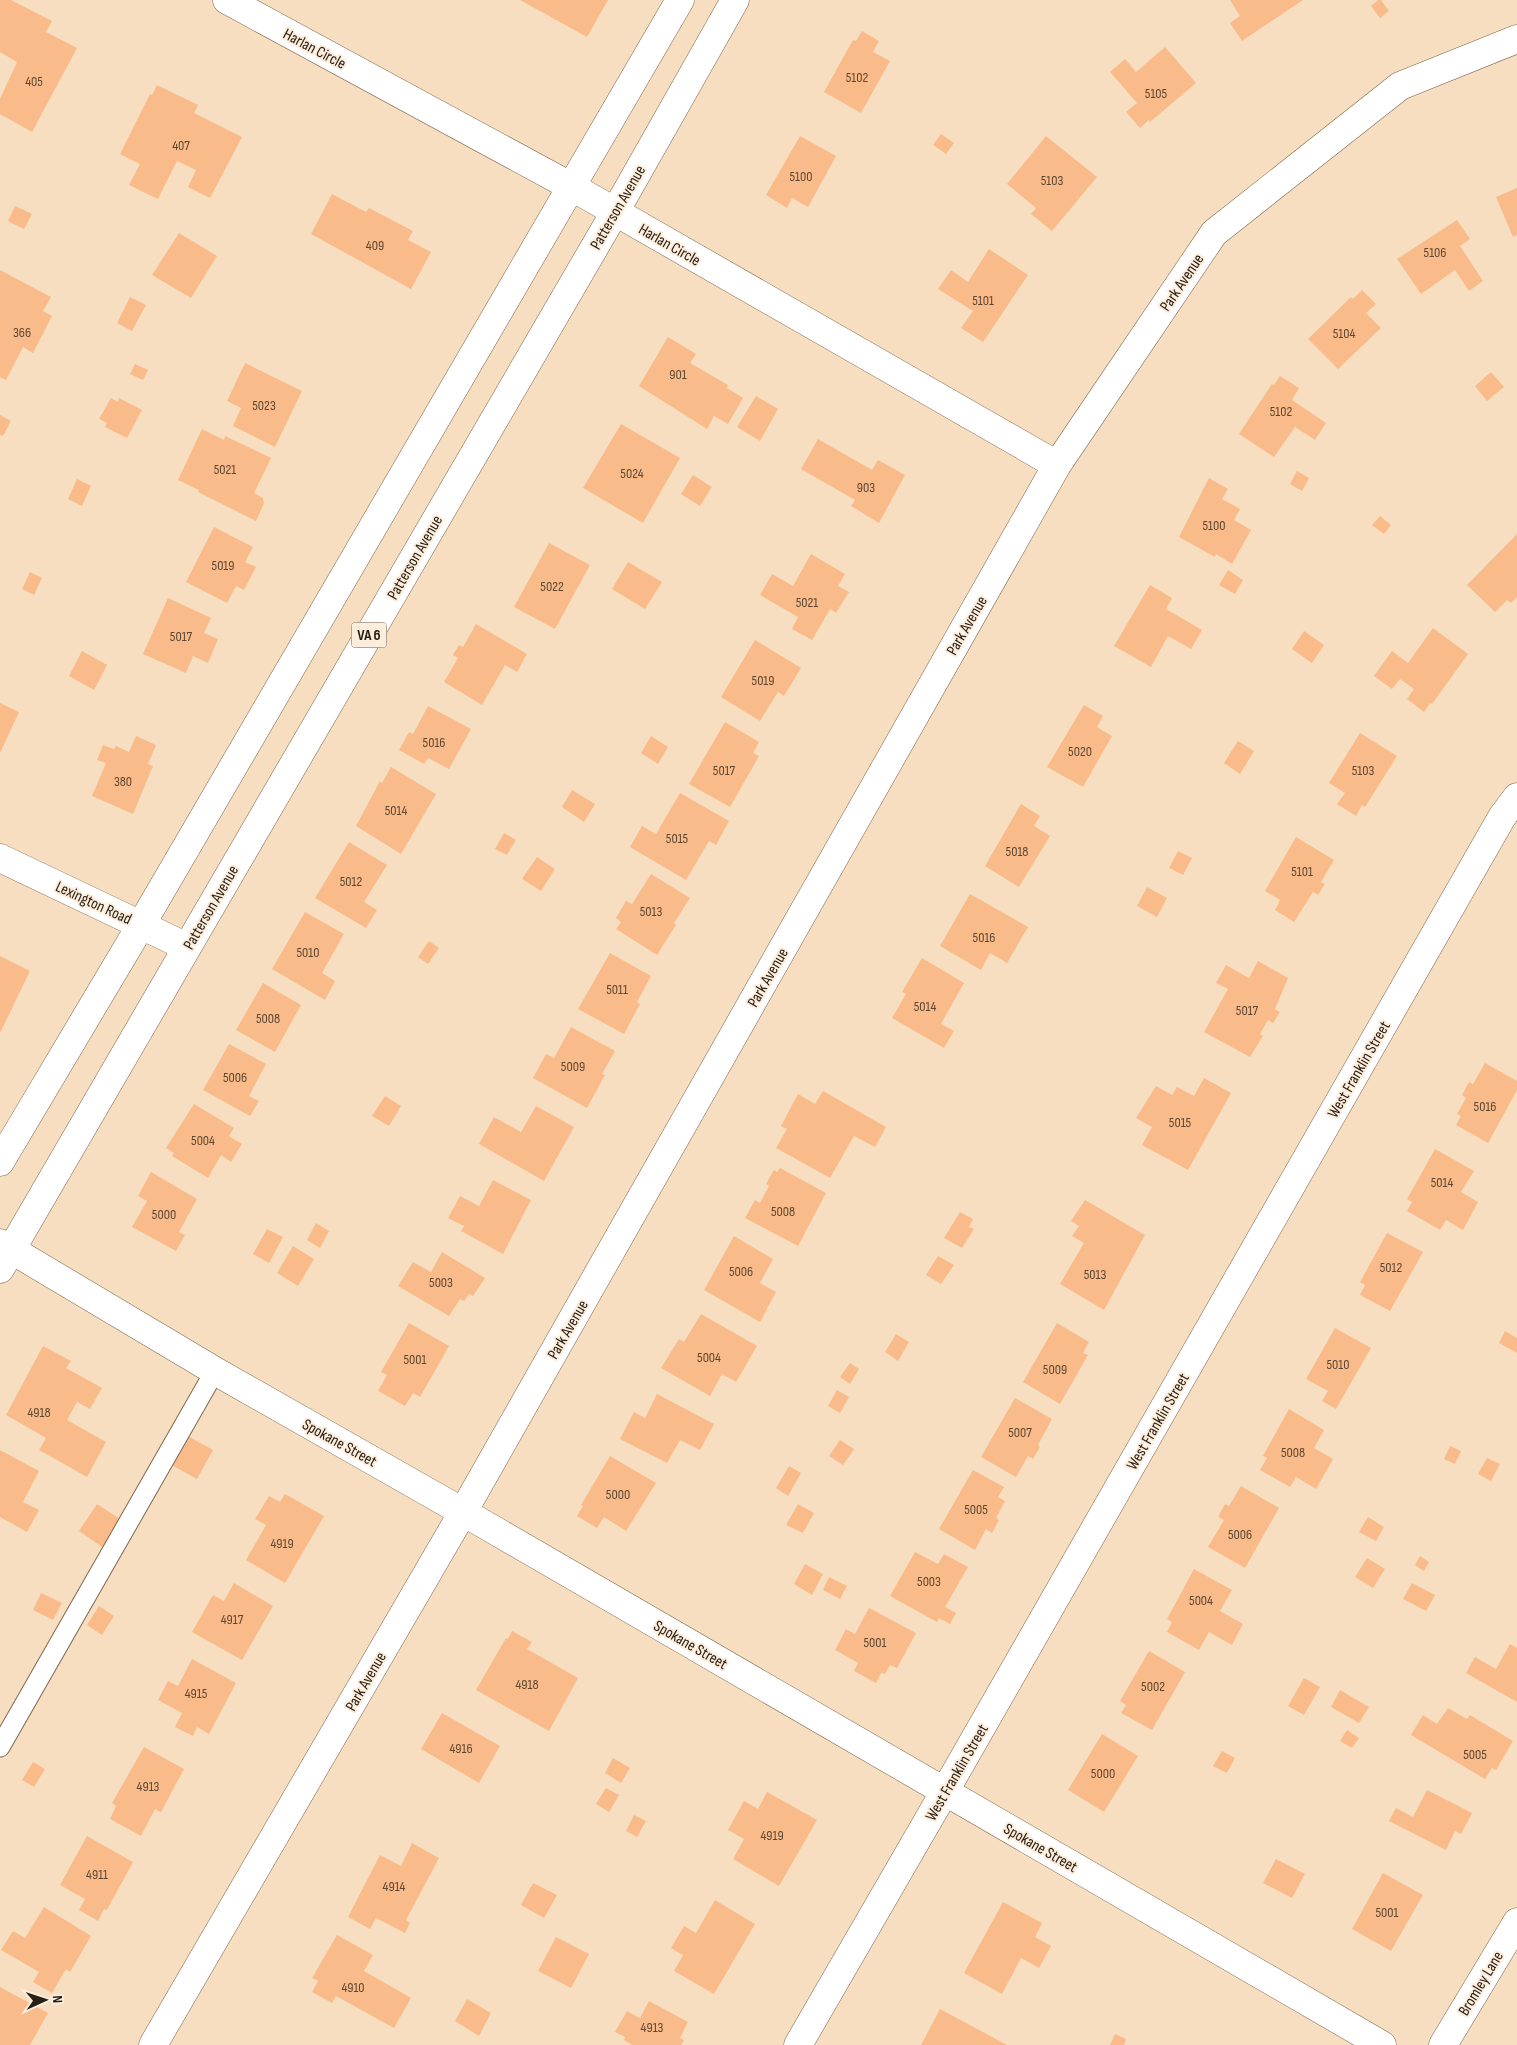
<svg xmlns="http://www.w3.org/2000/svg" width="1517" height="2045" viewBox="0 0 1517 2045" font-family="'Sofia Sans Condensed',sans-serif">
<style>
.building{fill:#f9bb89}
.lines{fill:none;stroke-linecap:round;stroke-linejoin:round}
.lane-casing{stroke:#7e674d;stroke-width:21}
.street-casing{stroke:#7e674d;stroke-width:29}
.primary-casing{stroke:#7e674d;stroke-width:29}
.lane{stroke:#fff;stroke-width:19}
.street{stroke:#fff;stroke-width:28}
.primary{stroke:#fff;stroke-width:28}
.labels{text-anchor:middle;stroke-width:4;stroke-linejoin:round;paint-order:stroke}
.number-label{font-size:14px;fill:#5d4732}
.shield{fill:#fdeddc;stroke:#695e51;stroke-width:1}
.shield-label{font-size:15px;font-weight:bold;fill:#292015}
.street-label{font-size:16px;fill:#292015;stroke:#fdeddc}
</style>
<rect width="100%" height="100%" fill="#f8dec1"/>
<path class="building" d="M0,0H11L52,21L46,32L77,48L32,132L0,114V99L17,62L0,52Z
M520,0H608L587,37Z
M1230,0H1303L1242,41L1230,23L1240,16Z
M1378,0H1381L1389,11L1380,18L1371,6Z
M862,31L879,41L873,52L890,61L861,113L824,92L853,40L856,41Z
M1165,47L1196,83L1150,122L1149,120L1140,128L1126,112L1137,103L1110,72L1125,59L1136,72Z
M157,85L198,105L194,113L242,137L210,198L188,187L196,170L177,161L158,199L129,185L140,164L120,154L150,94L152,95Z
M941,134L954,143L946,154L933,145Z
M800,136L836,156L808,207L792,198L787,208L766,195Z
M1046,136L1097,177L1052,231L1031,214L1036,208L1007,184Z
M1517,188V235L1513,237L1496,197Z
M332,194L366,212L369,208L413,231L408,240L431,252L411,289L311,234Z
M15,206L32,214L24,229L8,221Z
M1457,220L1470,239L1460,246L1483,281L1469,291L1455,270L1421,294L1397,259Z
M179,233L217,256L191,298L152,275Z
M989,249L1028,275L983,342L961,328L973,311L938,289L951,270L968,282Z
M0,270L51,297L43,311L52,316L33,353L23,347L6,380L0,377Z
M1362,290L1376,304L1366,313L1381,328L1338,369L1308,339L1351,297L1353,299Z
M130,297L146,305L132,331L117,323Z
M668,337L696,354L690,363L728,385L727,388L743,398L728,424L714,416L707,429L639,386Z
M245,363L302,391L275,447L233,426L241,408L227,401Z
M135,364L148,370L143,380L130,374Z
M1491,372L1504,387L1487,401L1475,386Z
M1280,376L1299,388L1292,400L1326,423L1315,440L1295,427L1274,457L1239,434L1272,384L1274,385Z
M756,396L778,409L760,441L737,427Z
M111,398L118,402L119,398L142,410L127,438L105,427L107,423L99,419Z
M0,415L11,421L3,436L0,435Z
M621,424L680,458L643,523L583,488Z
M202,429L224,440L225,436L271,458L254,493L263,498L264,503L256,521L198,492L199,490L178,480Z
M818,439L872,470L878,460L905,475L879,523L851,506L855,500L801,469Z
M1297,471L1309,478L1302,491L1290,484Z
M693,475L712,487L700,506L681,494Z
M1209,478L1228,489L1222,499L1240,509L1234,520L1251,530L1232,564L1216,554L1215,557L1179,537Z
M77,479L91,486L82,506L68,499Z
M1380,516L1391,525L1384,534L1372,525Z
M214,527L253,547L245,562L256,567L244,590L236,586L227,603L186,582Z
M1517,534V597L1511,603L1507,600L1495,612L1467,585Z
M549,543L590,565L555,629L514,607Z
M811,554L845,574L838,586L849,592L836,613L830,609L812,640L792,629L798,617L760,595L772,574L793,586Z
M628,562L662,582L645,609L612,589Z
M1228,570L1243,580L1235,594L1219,585Z
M30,572L42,578L34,595L22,589Z
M1150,585L1172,598L1166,609L1202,630L1191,649L1168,636L1151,667L1114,646Z
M168,598L211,618L204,633L218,639L208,663L193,656L186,673L143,654Z
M476,624L527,654L517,672L505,665L482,705L444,682L458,658L453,655L459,645L463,647Z
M1433,628L1468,654L1432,704L1430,703L1424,712L1407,699L1414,689L1400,679L1392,689L1374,676L1392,651L1408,663Z
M1304,631L1324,645L1312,663L1292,649Z
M755,640L801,668L784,696L778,692L760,721L721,697Z
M82,651L107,665L94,690L69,676Z
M0,703L19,712L0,753Z
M1084,705L1103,716L1097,727L1112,736L1083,787L1047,767Z
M428,706L471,729L449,769L428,758L424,764L399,750L409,732L413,734Z
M725,722L759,742L753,753L759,756L730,807L689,784Z
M1360,733L1397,756L1365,807L1362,805L1356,816L1337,804L1345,793L1329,783Z
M136,736L156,745L148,764L153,766L133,814L92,796L106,763L97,760L103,745L114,749L116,746L129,752Z
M651,736L668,747L658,764L641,753Z
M1238,741L1254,751L1240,774L1224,763Z
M391,767L436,794L401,854L356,826L380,781L382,783Z
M572,790L595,804L584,822L562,807Z
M680,793L729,821L716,845L709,841L686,880L630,847L642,826L656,834Z
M1021,804L1040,816L1034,826L1050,836L1019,887L985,866Z
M504,833L516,840L507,855L495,849Z
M1296,837L1334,860L1321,882L1325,884L1318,895L1313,892L1294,922L1275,910L1280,900L1265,891Z
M349,842L387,865L364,902L377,910L366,928L315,898Z
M1178,851L1192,858L1183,875L1169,868Z
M537,857L555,869L541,891L522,879Z
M651,874L690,898L674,923L676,925L657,955L616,929L621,922L616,918L626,901L632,904Z
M1147,887L1167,898L1157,917L1137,906Z
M970,894L1028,927L1007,963L990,953L981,970L940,946Z
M305,912L344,934L322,973L335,981L325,1000L272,969Z
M429,941L439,948L428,964L418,957Z
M610,953L651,976L637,1002L640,1004L624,1034L578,1009Z
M0,956L30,971L0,1033Z
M922,958L964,983L941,1024L954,1031L944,1048L892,1018L906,994L902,992Z
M1258,961L1288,978L1275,1009L1280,1012L1273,1023L1268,1020L1260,1034L1263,1036L1250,1057L1204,1032L1228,989L1216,983L1226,965L1249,978Z
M263,983L301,1005L275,1052L236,1030Z
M571,1027L615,1051L602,1074L605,1075L587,1108L533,1078L546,1054L554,1058Z
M229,1044L266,1064L249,1096L259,1101L250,1116L203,1090Z
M1485,1063L1517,1081V1090L1488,1143L1456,1125L1461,1116L1457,1114L1466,1098L1462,1095L1469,1082L1473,1084Z
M1204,1078L1231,1093L1188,1170L1142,1145L1152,1127L1136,1118L1156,1086L1172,1095L1177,1087L1194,1096Z
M823,1091L886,1127L875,1147L854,1136L830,1178L776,1148L787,1129L781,1126L798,1094L815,1104Z
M385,1096L401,1106L389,1126L372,1116Z
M194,1104L234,1128L229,1136L242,1144L231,1162L221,1155L208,1178L172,1156L174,1153L166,1148Z
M536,1106L574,1127L544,1181L479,1144L494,1117L521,1132Z
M1435,1149L1474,1171L1461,1192L1478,1202L1463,1230L1446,1220L1440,1230L1407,1211L1412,1202L1407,1199Z
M780,1168L826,1193L798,1246L745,1218L755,1200L760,1203L769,1186L766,1184L774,1170L777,1172Z
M151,1172L197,1199L179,1232L185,1235L176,1251L132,1227L147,1201L138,1196Z
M493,1180L531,1200L503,1254L461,1231L464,1226L448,1218L460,1196L479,1206Z
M1085,1200L1145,1235L1104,1310L1060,1284L1084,1243L1072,1236L1079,1226L1071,1221Z
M960,1212L973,1219L969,1227L974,1229L962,1248L944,1238Z
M316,1223L329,1231L320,1248L307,1240Z
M267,1229L283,1237L269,1263L253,1254Z
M1387,1233L1423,1252L1390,1311L1360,1295L1365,1285L1360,1282Z
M734,1236L773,1259L760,1283L776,1292L760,1322L704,1290Z
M293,1246L314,1259L298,1286L277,1273Z
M442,1252L485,1278L473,1296L469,1294L464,1301L460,1299L449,1316L398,1286L413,1262L431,1272Z
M938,1256L954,1265L941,1284L926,1275Z
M701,1314L757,1346L736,1382L722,1374L710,1396L661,1368L679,1339L684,1342Z
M409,1323L449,1346L420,1397L413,1393L405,1406L378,1391L387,1375L381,1372Z
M1057,1323L1089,1342L1083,1353L1088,1355L1060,1404L1023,1382Z
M1335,1328L1371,1348L1336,1409L1322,1401L1328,1391L1306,1379Z
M1505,1331L1517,1338V1353L1499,1343Z
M896,1334L909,1342L898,1361L885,1352Z
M43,1346L71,1361L66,1368L102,1388L90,1409L77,1402L67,1420L106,1442L87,1477L39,1450L46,1438L6,1415Z
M850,1363L859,1369L850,1384L840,1377Z
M837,1390L849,1397L840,1413L828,1406Z
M657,1394L714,1424L700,1450L680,1440L667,1463L620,1439L634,1412L645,1418Z
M1015,1398L1052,1419L1038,1445L1040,1447L1033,1459L1028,1456L1016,1477L981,1457Z
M1289,1409L1324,1430L1314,1448L1333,1459L1316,1489L1296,1477L1290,1487L1260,1470L1267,1458L1263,1456Z
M186,1435L213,1450L197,1479L170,1464Z
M840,1440L854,1449L843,1465L829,1456Z
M1450,1446L1461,1451L1455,1464L1444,1459Z
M0,1450L39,1471L23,1502L39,1510L27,1532L0,1517Z
M610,1456L656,1483L626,1531L604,1517L597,1528L577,1516L583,1506L581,1505Z
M1487,1458L1500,1464L1491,1481L1478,1474Z
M789,1466L801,1473L788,1496L776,1488Z
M973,1470L1004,1487L998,1497L1005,1501L996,1518L999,1520L992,1533L986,1529L975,1550L939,1529Z
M1241,1486L1279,1508L1245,1568L1208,1547L1224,1520L1218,1517L1225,1504L1229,1506Z
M285,1494L324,1516L285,1583L246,1560L266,1525L255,1519L269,1496L280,1502Z
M97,1504L126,1523L108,1551L79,1531Z
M798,1504L814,1513L803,1533L786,1525Z
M1368,1517L1384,1527L1376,1541L1359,1532Z
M915,1552L938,1564L944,1554L968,1567L945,1607L956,1613L950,1624L939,1618L937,1622L890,1596Z
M1420,1556L1429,1562L1424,1571L1415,1565Z
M1367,1558L1385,1569L1373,1588L1355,1577Z
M805,1564L823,1574L812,1595L794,1584Z
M1194,1569L1232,1590L1220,1611L1243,1624L1232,1645L1209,1632L1199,1650L1167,1632L1172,1622L1167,1619Z
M829,1577L847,1586L840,1599L823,1590Z
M234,1583L273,1606L242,1660L192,1632L213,1595L224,1601Z
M1412,1583L1435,1595L1426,1611L1403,1599Z
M41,1593L62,1603L53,1620L33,1610Z
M99,1606L114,1616L102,1635L87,1625Z
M869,1608L916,1633L897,1668L890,1665L885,1674L881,1673L876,1683L854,1671L858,1663L835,1650L846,1629L855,1634Z
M512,1631L532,1642L527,1649L578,1678L549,1731L476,1690L506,1638L508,1639Z
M1510,1644L1517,1648V1702L1466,1673L1475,1657L1496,1669Z
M1149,1651L1185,1672L1152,1730L1121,1713L1126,1705L1120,1701Z
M192,1659L236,1683L209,1734L197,1727L193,1736L175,1727L182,1713L158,1700L168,1681L178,1686Z
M1304,1678L1320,1687L1304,1715L1288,1706Z
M1340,1690L1369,1707L1359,1723L1331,1707Z
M1448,1708L1467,1719L1470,1715L1513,1741L1496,1770L1492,1768L1485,1779L1411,1735L1423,1715L1437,1724Z
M442,1713L500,1746L479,1783L421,1749Z
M1347,1730L1359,1738L1352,1748L1340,1741Z
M1102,1734L1138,1756L1104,1812L1068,1790Z
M144,1747L184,1769L161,1812L155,1809L141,1836L110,1819L116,1806L112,1803Z
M1222,1751L1235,1758L1227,1773L1213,1766Z
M613,1758L630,1768L621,1783L605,1773Z
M33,1762L45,1769L34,1787L22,1780Z
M606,1788L619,1795L609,1812L596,1804Z
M1427,1790L1472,1813L1461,1834L1455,1831L1446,1850L1389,1821L1396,1808L1413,1817Z
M767,1792L817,1820L779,1886L733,1859L744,1839L728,1830L744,1801L758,1809Z
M634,1815L646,1821L637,1837L626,1831Z
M87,1836L133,1862L107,1910L104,1909L98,1921L79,1910L85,1899L60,1885Z
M412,1843L439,1858L406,1920L410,1923L405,1933L376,1918L370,1929L348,1917L380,1855L401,1866Z
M1276,1859L1305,1874L1292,1898L1263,1883Z
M1383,1873L1423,1895L1391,1951L1352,1929Z
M533,1883L557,1895L544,1918L521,1905Z
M715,1900L755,1924L714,1994L674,1971L683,1955L671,1948L684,1926L696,1933Z
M1003,1902L1042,1923L1035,1937L1051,1946L1039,1968L1021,1958L1002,1994L964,1973Z
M44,1907L91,1936L70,1972L66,1969L52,1993L33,1982L39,1972L1,1950L13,1931L25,1938Z
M337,1935L373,1955L364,1971L411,1998L394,2028L336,1996L332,2003L312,1992L318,1981L312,1978Z
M556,1937L589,1954L571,1988L538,1971Z
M0,1987L48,2013L30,2045H0Z
M467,1999L491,2013L479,2036L455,2021Z
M649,2001L688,2022L680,2038L684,2040L681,2045H632L624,2040L625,2037L615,2032L627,2011L640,2018Z
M940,2009L1007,2045H921Z
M1115,2034L1126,2039L1124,2045H1110Z"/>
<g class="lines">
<g class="lane-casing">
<path id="lane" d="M0,1747L215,1371"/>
</g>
<g class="street-casing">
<path id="street" d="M227,0L572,187L1057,465
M0,858L187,947
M0,1243L215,1371L463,1512L1382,2045
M153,2045L463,1512L1057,465L1214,233L1400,86L1517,39
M798,2045L945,1791L1502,817L1517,797
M1443,2045L1517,1922"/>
</g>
<g class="primary-casing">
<path id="primary" d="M0,1162L141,925L680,0
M0,1269L615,212L735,0"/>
</g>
<use href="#lane" class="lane"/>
<use href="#street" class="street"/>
<use href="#primary" class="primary"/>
</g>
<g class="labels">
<g class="number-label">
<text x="857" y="82">5102</text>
<text x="34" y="86">405</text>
<text x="1156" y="98">5105</text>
<text x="181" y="150">407</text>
<text x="801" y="181">5100</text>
<text x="1052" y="185">5103</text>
<text x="375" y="250">409</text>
<text x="1435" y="257">5106</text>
<text x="983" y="305">5101</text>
<text x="22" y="337">366</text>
<text x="1344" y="338">5104</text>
<text x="678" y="379">901</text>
<text x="264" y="410">5023</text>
<text x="1281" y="416">5102</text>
<text x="225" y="474">5021</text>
<text x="632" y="478">5024</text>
<text x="866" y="492">903</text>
<text x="1214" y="530">5100</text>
<text x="223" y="570">5019</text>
<text x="552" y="591">5022</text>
<text x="807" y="607">5021</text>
<text x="181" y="641">5017</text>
<text x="763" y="685">5019</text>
<text x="434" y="747">5016</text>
<text x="1080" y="756">5020</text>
<text x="724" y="775">5017</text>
<text x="1363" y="775">5103</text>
<text x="123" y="786">380</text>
<text x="396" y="815">5014</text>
<text x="677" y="843">5015</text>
<text x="1017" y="856">5018</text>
<text x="1302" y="876">5101</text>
<text x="351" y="886">5012</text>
<text x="651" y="916">5013</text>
<text x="984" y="942">5016</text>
<text x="308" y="957">5010</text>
<text x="617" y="994">5011</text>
<text x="925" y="1011">5014</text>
<text x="1247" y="1015">5017</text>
<text x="268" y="1023">5008</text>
<text x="573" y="1071">5009</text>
<text x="235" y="1082">5006</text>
<text x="1485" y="1111">5016</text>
<text x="1180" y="1127">5015</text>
<text x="203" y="1145">5004</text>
<text x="1442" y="1187">5014</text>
<text x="783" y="1216">5008</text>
<text x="164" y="1219">5000</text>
<text x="1391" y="1272">5012</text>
<text x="741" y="1276">5006</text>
<text x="1095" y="1279">5013</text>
<text x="441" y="1287">5003</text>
<text x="709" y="1362">5004</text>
<text x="415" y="1364">5001</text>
<text x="1338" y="1369">5010</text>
<text x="1055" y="1374">5009</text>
<text x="39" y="1417">4918</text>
<text x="1020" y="1437">5007</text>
<text x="1293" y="1457">5008</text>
<text x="618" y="1499">5000</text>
<text x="976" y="1514">5005</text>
<text x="1240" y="1539">5006</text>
<text x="282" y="1548">4919</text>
<text x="929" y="1586">5003</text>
<text x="1201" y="1605">5004</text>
<text x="232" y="1624">4917</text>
<text x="875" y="1647">5001</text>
<text x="527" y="1689">4918</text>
<text x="1153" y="1691">5002</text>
<text x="196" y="1698">4915</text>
<text x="461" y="1753">4916</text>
<text x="1475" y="1759">5005</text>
<text x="1103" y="1778">5000</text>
<text x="148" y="1791">4913</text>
<text x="772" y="1840">4919</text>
<text x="97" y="1879">4911</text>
<text x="394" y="1891">4914</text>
<text x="1387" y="1917">5001</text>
<text x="353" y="1992">4910</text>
<text x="652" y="2032">4913</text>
</g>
<rect class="shield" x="351.5" y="622.5" width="35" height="25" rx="4"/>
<g class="shield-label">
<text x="369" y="640">VA 6</text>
</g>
<g class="street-label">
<text transform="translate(315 48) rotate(28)" y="6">Harlan Circle</text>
<text transform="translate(617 207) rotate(-60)" y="6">Patterson Avenue</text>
<text transform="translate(670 244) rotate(30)" y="6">Harlan Circle</text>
<text transform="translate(1181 282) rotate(-56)" y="6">Park Avenue</text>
<text transform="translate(414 557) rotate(-60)" y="6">Patterson Avenue</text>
<text transform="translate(966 625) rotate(-60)" y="6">Park Avenue</text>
<text transform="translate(94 902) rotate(25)" y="6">Lexington Road</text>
<text transform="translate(210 907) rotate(-60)" y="6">Patterson Avenue</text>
<text transform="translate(767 977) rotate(-60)" y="6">Park Avenue</text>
<text transform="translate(1358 1069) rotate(-60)" y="6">West Franklin Street</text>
<text transform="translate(567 1329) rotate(-60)" y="6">Park Avenue</text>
<text transform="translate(1157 1421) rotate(-60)" y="6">West Franklin Street</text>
<text transform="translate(340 1442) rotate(29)" y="6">Spokane Street</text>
<text transform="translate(691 1644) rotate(30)" y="6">Spokane Street</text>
<text transform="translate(365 1681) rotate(-60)" y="6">Park Avenue</text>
<text transform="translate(956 1772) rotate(-60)" y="6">West Franklin Street</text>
<text transform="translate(1041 1847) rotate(30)" y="6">Spokane Street</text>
<text transform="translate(1480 1983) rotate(-59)" y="6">Bromley Lane</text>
</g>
</g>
<g transform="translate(45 2000) rotate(87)" stroke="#fdeddc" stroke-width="4" paint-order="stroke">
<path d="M0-4L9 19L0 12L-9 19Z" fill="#292015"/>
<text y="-8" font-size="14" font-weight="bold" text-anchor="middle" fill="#292015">N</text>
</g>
</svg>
